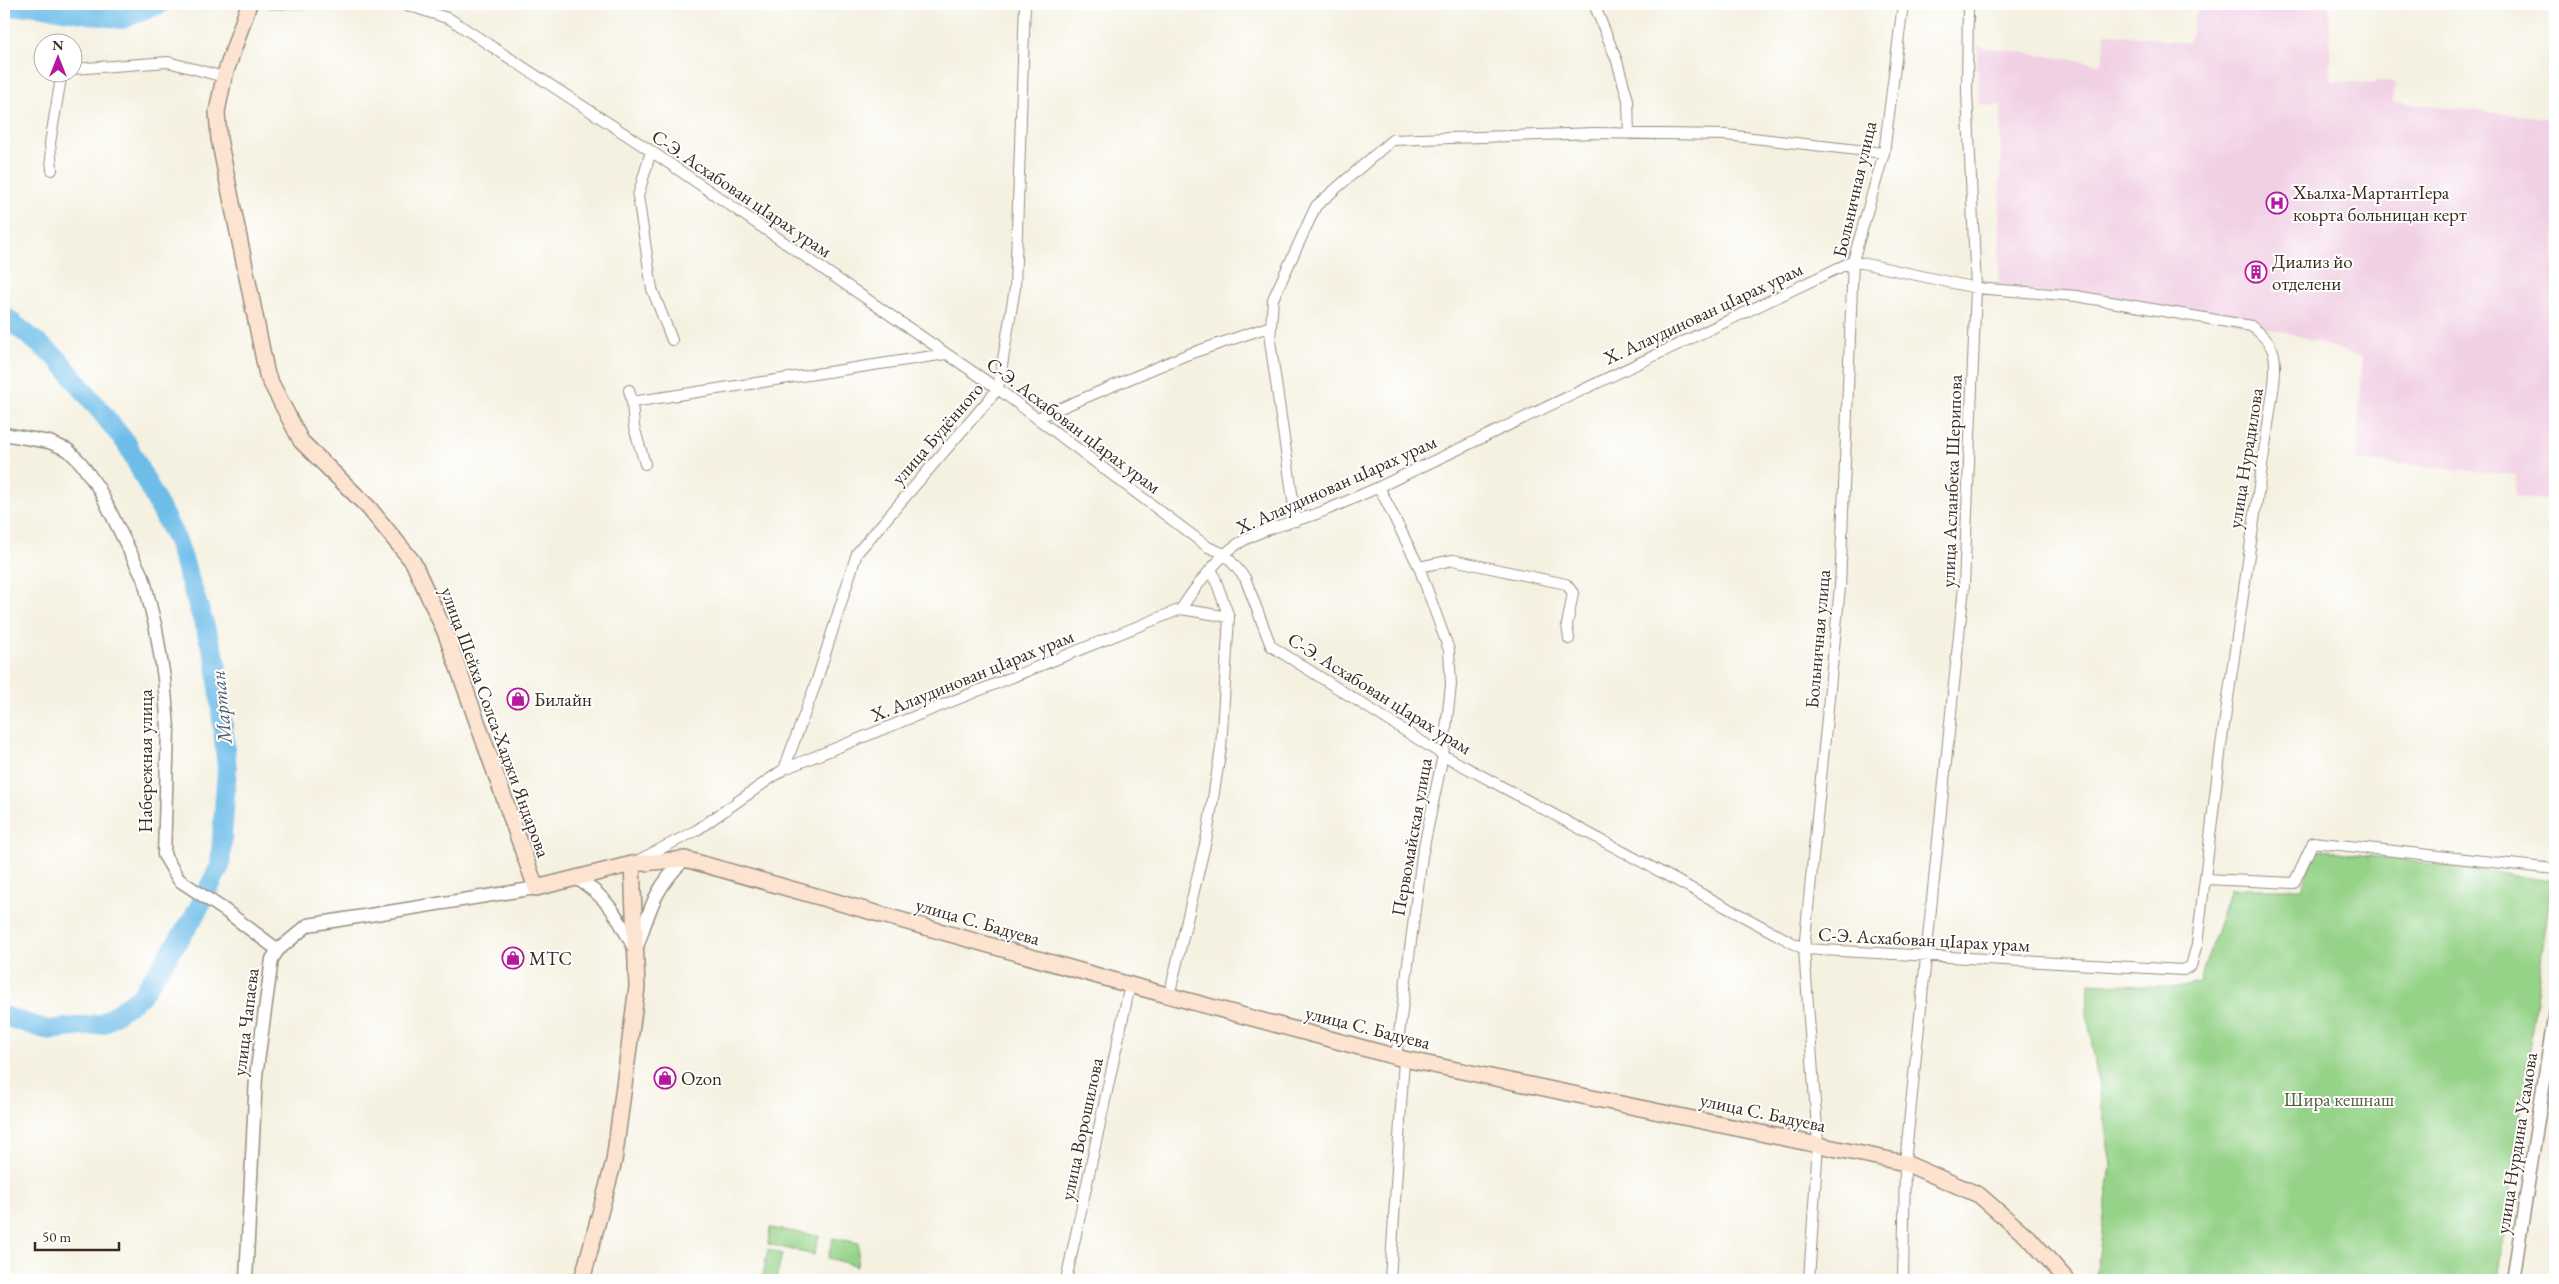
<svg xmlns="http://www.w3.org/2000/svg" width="2559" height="1284" viewBox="0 0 2559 1284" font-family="'EB Garamond',serif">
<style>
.built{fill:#f1d0e4}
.green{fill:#95d388;stroke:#687e53}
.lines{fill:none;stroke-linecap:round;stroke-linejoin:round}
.river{stroke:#6ebde9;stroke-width:20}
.minor-casing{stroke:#988e80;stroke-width:12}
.tertiary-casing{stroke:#988e80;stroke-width:15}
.secondary-casing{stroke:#988e80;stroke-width:18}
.minor{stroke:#fff;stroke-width:10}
.tertiary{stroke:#fff;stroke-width:12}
.secondary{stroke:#fde4d1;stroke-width:15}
.labels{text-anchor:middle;stroke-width:4;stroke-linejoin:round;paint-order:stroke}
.street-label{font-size:19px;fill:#3b2a1e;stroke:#fff}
.poi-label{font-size:19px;fill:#3b2a1e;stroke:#fff;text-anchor:start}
.park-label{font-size:19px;fill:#565d3e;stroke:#fff}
.water-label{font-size:20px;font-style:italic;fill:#4d5d65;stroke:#fff}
</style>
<rect width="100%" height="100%" fill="#fff"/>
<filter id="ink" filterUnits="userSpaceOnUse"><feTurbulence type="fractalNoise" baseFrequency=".02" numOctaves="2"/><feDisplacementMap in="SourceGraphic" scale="10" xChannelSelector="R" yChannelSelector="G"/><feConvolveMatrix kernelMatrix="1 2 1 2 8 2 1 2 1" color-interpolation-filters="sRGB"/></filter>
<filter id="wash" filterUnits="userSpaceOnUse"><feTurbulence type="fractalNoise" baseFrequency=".0096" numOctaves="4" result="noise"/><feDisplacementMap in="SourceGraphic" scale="20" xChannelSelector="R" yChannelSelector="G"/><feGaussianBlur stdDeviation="1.12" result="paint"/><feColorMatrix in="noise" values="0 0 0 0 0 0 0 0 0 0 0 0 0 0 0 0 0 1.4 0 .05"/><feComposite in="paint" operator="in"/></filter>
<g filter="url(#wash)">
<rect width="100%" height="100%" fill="#f5f1e1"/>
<path class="built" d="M2199,4H2329L2331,81L2376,83L2377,81L2395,82L2393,102L2555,119V501L2515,497L2516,475L2357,460L2362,358L2290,333L2209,316L1999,287L2001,106L1979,104L1977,46L2102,64L2105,33L2189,43Z"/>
<path class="green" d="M270,4H383V7L268,8Z
M2316,849L2552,880L2498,1280H2099L2096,1276L2111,1165L2087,1012L2089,983L2177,988L2199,983L2230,889H2301Z
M770,1228L819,1236L814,1255L768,1244Z
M833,1238L859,1243L857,1266L828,1258Z
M768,1249L782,1254L776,1280H762Z"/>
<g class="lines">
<path class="river" d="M4,8L32,5L122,19L160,4
M4,316L59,360L127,444L177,541L216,661L227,768L220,866L194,917L141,996L102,1024L48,1030L4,1016"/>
</g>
</g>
<g filter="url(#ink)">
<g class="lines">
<g class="minor-casing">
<path id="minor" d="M404,4L450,19L651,151L998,389L1208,547L1225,554L1245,578L1271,646L1443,755L1804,949L2183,970L2191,966L2197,944L2221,746L2274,384C2277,356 2276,344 2251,326L2076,296L1976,288L1853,261L1379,487C1359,496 1339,505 1319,513C1288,524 1248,531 1224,555C1206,573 1195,587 1181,609L784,769L697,830L637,861
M1594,4L1617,61L1628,100L1629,134
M72,69L168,62L224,77
M651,151L638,196L652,289L672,340
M52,170L50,143L61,78L67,72
M629,390L632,402L946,354
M632,402L634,427L645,464
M1037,418L1186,355L1271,326
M1379,487L1419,567L1449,650L1451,685L1443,755L1422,856L1396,1057
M1296,521L1270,341L1273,299L1316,206L1392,140L1595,133L1726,135L1884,153
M1419,567L1453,560L1566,584L1573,593L1567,625L1569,639
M1181,609L1229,617
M784,769L816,683L857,553L998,389L1015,288L1025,4
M2205,879L2294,883L2313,842L2555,869
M1169,996L1207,836L1221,748L1229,617L1212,570
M1066,1280L1130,985
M1390,1280L1404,1059
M1809,1280L1818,1143L1804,949L1840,587L1853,261L1884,153L1903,4
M1903,1280L1905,1163L1964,586L1976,288L1967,92L1968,4"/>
</g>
<g class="tertiary-casing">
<path id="tertiary" d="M4,434L49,442L68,450L81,463L99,489L144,580L156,629L164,678L168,729L164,855L179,880L223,909L278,950
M576,878C608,897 618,917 635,950
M637,947C650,909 655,887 685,859
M246,1280L256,1076L272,959L278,950L308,925L536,888
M2513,1280L2555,1011"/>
</g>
<g class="secondary-casing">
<path id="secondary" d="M249,4L224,77L217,112L219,139L267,375L301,441L369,508L413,562L446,634L536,888L632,864L685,859L1130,985L1404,1059L1905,1163L1979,1195L2032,1241L2067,1280
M582,1280L614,1161L637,987L632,864"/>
</g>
<use href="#minor" class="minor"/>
<use href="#tertiary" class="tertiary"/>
<use href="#secondary" class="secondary"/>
</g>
</g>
<defs>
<g id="hospital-ring" transform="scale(1.125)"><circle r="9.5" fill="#fff" stroke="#b5179e" stroke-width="1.5"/><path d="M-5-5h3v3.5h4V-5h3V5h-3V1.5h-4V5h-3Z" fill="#b5179e"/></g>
<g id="building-ring" transform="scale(1.125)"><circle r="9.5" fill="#fff" stroke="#b5179e" stroke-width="1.5"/><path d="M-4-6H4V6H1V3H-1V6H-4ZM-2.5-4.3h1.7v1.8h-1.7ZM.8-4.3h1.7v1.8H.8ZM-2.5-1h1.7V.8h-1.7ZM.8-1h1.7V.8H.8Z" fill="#b5179e"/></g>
<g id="shop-ring" transform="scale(1.125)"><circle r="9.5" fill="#fff" stroke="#b5179e" stroke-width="1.5"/><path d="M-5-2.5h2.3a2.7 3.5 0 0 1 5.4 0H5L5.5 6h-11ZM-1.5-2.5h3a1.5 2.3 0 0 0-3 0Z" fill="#b5179e"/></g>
</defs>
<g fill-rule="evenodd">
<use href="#hospital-ring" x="2277" y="203"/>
<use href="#building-ring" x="2256" y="272"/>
<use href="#shop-ring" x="518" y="699"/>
<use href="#shop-ring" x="513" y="958"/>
<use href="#shop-ring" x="665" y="1078"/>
</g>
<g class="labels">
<g class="street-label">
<text transform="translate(1854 189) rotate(-77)" y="7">Больничная улица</text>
<text transform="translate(742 193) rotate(34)" y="7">С-Э. Асхабован цIарах урам</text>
<text transform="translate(1703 313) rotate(-25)" y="7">Х. Алаудинован цIарах урам</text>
<text transform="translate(1074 425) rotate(37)" y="7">С-Э. Асхабован цIарах урам</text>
<text transform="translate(937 433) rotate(-49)" y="7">улица Будённого</text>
<text transform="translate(2245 458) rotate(-81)" y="7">улица Нурадилова</text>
<text transform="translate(1951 481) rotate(-88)" y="7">улица Асланбека Шерипова</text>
<text transform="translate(1336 484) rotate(-24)" y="7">Х. Алаудинован цIарах урам</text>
<text transform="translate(1817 639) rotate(-85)" y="7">Больничная улица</text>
<text transform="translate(972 675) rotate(-22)" y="7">Х. Алаудинован цIарах урам</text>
<text transform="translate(1380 693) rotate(32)" y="7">С-Э. Асхабован цIарах урам</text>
<text transform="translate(496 722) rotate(70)" y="7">улица Шейха Солса-Хаджи Яндарова</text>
<text transform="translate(145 761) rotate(-90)" y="7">Набережная улица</text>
<text transform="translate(1411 837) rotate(-80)" y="7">Первомайская улица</text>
<text transform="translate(978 921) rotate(16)" y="7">улица С. Бадуева</text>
<text transform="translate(1924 939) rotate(3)" y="7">С-Э. Асхабован цIарах урам</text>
<text transform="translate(245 1022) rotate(-83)" y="7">улица Чапаева</text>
<text transform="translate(1368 1027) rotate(14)" y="7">улица С. Бадуева</text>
<text transform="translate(1763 1112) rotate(12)" y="7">улица С. Бадуева</text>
<text transform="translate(1081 1129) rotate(-78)" y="7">улица Ворошилова</text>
<text transform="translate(2516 1143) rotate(-81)" y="7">улица Нурдина Усамова</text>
</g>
<g class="poi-label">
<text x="2293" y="199">Хьалха-МартантIера<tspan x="2293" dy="22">коьрта больницан керт</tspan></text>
<text x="2272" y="268">Диализ йо<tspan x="2272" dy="22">отделени</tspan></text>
<text x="534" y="706">Билайн</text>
<text x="529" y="965">МТС</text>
<text x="681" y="1085">Ozon</text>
</g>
<g class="park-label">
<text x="2339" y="1106">Шира кешнаш</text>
</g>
<g class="water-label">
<text transform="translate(221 707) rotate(-96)" y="7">Мартан</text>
</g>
</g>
<rect width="2559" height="1284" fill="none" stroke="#fff" stroke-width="20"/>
<g transform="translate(58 58)"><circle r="24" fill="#ffffff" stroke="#b1aaa5"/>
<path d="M0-4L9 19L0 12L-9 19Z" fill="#b5179e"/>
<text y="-8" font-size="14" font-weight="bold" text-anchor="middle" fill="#3b2a1e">N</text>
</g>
<path d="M35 1242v8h84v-8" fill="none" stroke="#3b2a1e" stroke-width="2.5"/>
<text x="42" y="1242" font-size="15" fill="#3b2a1e" stroke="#ffffff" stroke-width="4" paint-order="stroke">50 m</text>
</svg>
